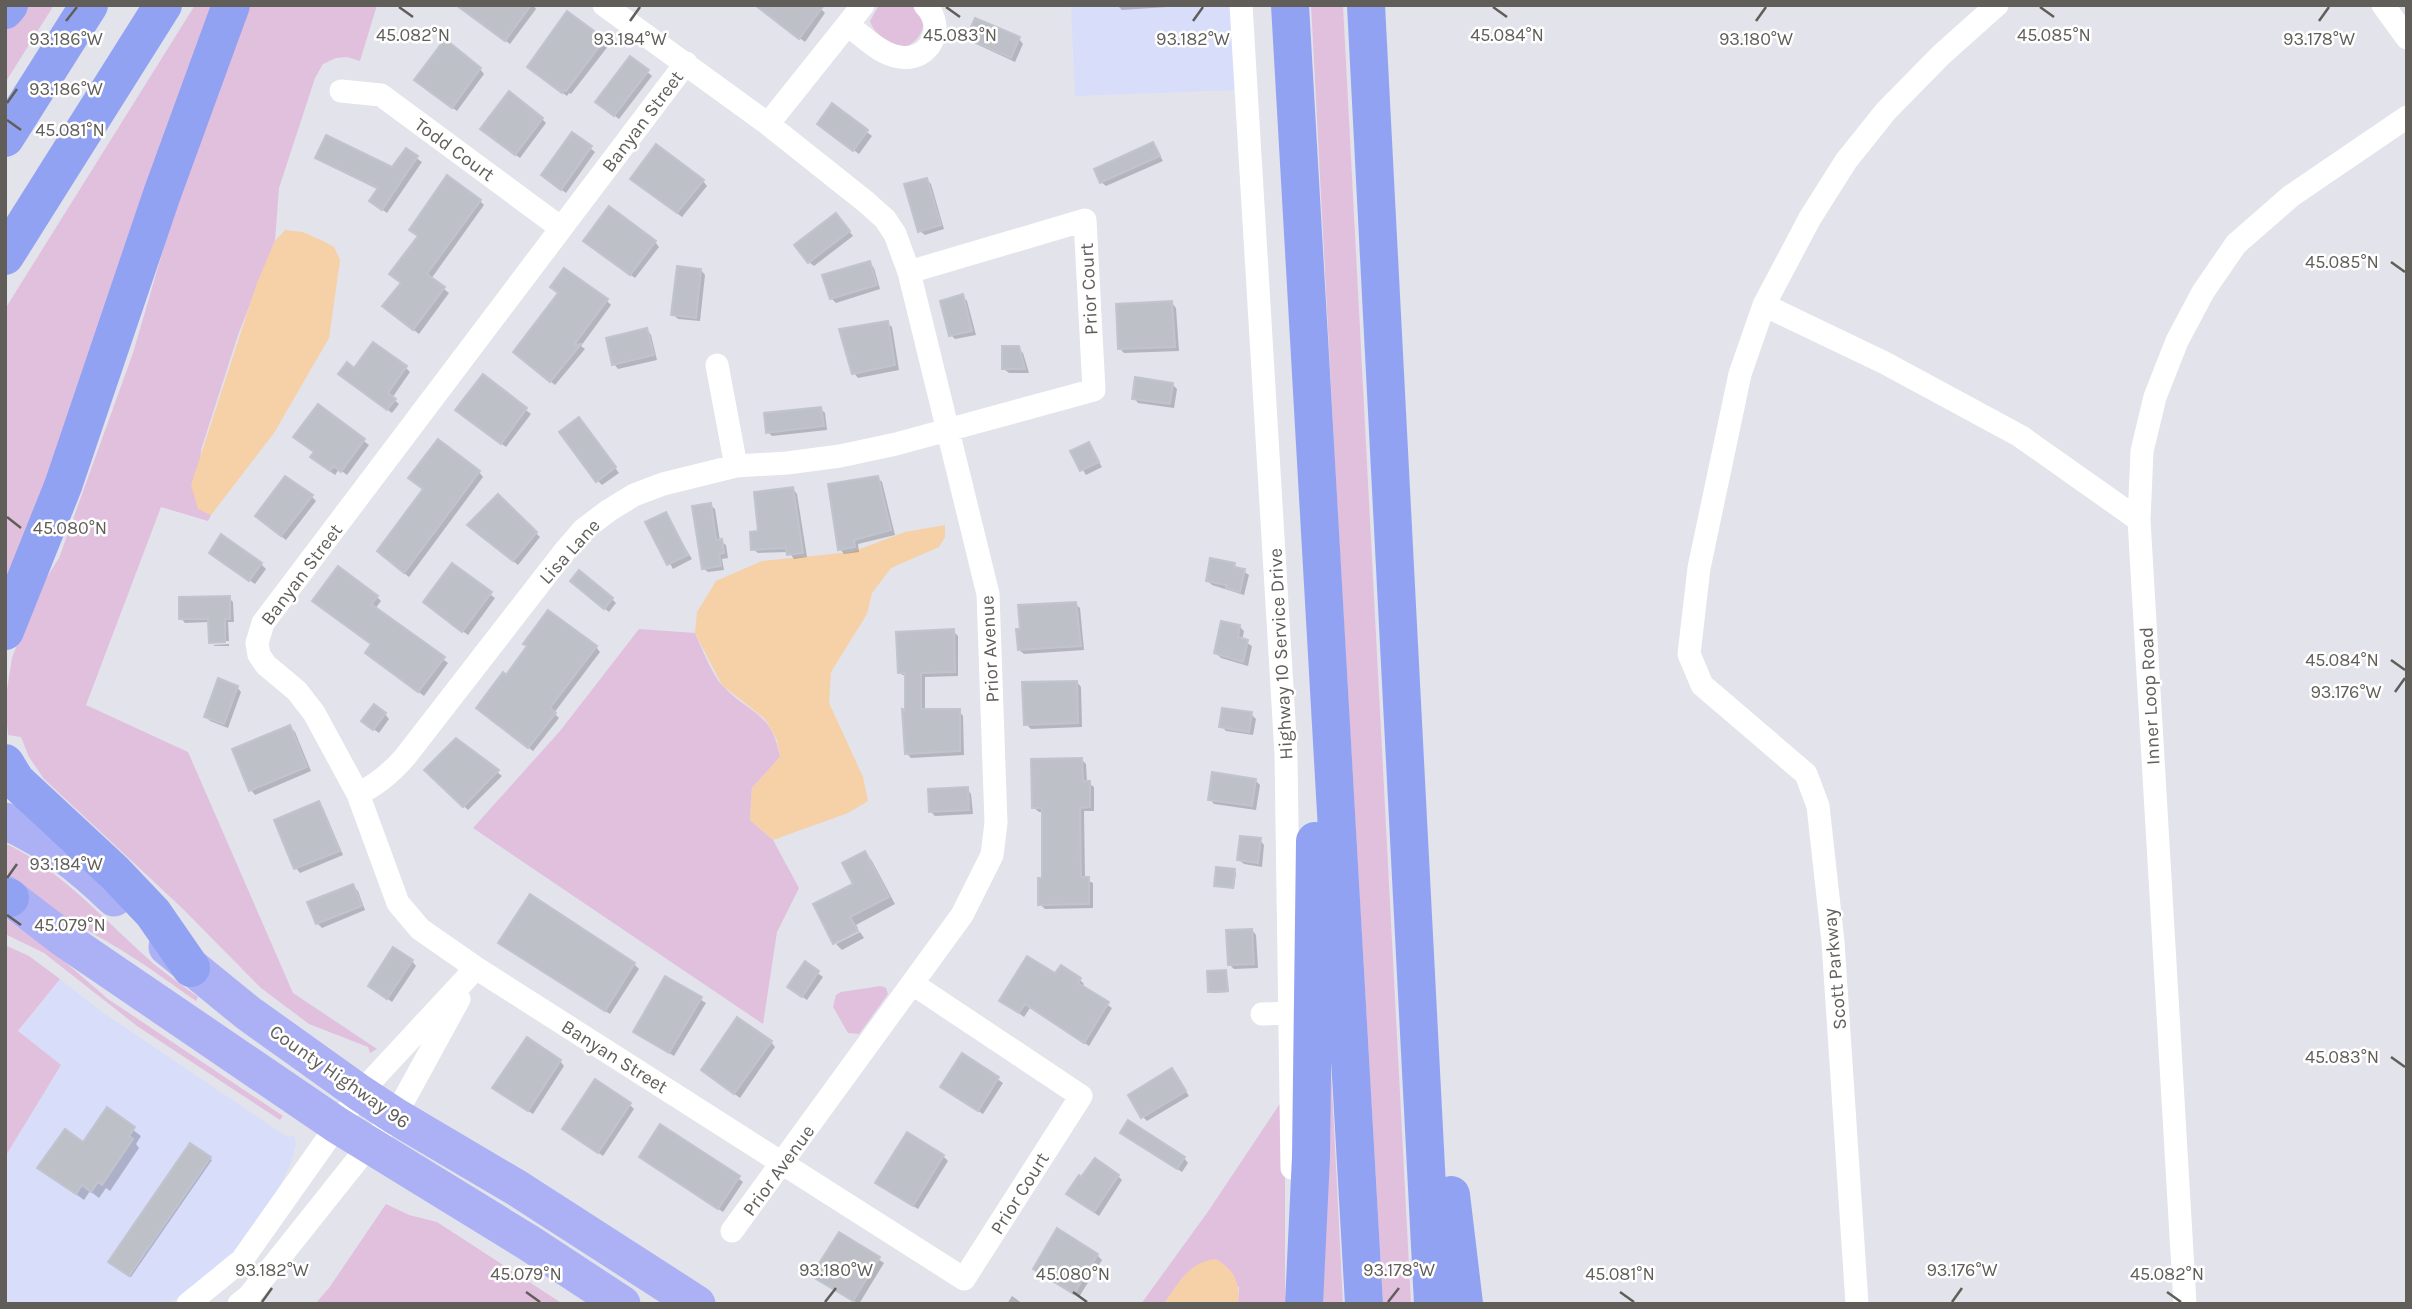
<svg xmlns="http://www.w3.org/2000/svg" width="2412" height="1309" viewBox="0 0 2412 1309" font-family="Karla,sans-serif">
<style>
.commercial{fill:#d8ddfa}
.green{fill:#e1c0de}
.water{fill:#f6d0a7}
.shadow{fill:#0003}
.building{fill:#bec0c7;stroke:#c1c4cf;stroke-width:2}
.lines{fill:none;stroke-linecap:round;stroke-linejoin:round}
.street{stroke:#fff;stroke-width:23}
.primary{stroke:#acb1f6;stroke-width:37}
.highway{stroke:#92a2f2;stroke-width:38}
.ticks{fill:none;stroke:#615e5a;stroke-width:2.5}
.labels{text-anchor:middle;stroke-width:5;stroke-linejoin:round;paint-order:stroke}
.street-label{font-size:19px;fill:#615e5a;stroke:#fff}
.ticks-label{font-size:18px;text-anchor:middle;fill:#615e5a;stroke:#fff;stroke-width:5;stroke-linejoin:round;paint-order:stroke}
</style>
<rect width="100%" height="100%" fill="#e2e3eb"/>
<path class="commercial" d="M1071,5H1231L1236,90L1075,96Z
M60,979L102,1012L265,1122L287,1137L294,1136L296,1144L291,1163L273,1199L255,1227L221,1266L200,1283L168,1304H5V1157L61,1065L18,1032Z"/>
<path class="green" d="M22,5H54L5,83V24Z
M195,5H223L5,603V309Z
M243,5H377L360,61L347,57L336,58L323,64L315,78L279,188L275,241L238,335L201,450L198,508L211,515L208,521L161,507L86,705L188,752L293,993L377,1049L370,1053L368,1047L309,1024L261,988L182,908L44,779L29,757L21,737L8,735L5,702L12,658L37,593L59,558L133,353L199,127Z
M879,5C888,5 900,3 908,5C933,10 925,40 905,47C891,45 874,35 870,21Z
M1311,5H1343L1411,1304H1383L1336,482Z
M639,629L695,633C702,648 712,675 723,686C750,715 772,711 780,757L752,788L750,820L773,840L799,888L777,932L763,1024L473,828L560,731Z
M5,843C64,872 106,922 155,965C169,976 183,986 198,997L196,1001C174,986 152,969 129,955C86,927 42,909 5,871Z
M5,918L64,961L108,999L283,1116L280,1120L137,1026L44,953L5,934Z
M5,945L29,956L60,979L18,1031L61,1065L5,1157Z
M881,986L886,988L888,994L859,1034L848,1033L833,1007L836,995L841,992Z
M1331,1068L1343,1304H1315Z
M1285,1096V1304H1238L1239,1287L1183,1277L1164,1304H1141L1207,1213Z
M386,1204L409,1215L437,1222L563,1304H315L329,1288Z"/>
<path class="water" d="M285,230L303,232L323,241L334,247L340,260L329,338L274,433L211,515L198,509L191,485L257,283L275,241Z
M945,525V537L939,547L891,568L872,593L867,614L831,672L829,703L863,777L868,801L848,813L773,840L750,820L752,788L780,757L777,740L765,719L722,685L695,633L697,612L716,581L762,561L852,552L905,532Z
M1216,1259C1235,1271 1240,1282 1238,1304H1164C1178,1283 1190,1261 1216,1259Z"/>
<path class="shadow" d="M473,5H533L536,9L510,44L473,17Z
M1117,5H1182V6L1122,10Z
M761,9H821L825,13L805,42Z
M567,14L609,45L571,94L569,93L567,96L533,71Z
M968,38L1019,39L1023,44L1015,62L972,42Z
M631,58L652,76L619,119L602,106Z
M480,69L484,74L457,111L421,85Z
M832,106L872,136L859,154L824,128Z
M542,119L546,123L520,158L486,133Z
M573,134L595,152L566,193L548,180Z
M1153,144L1163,161L1106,186L1101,182Z
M406,151L422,162L387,213L376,205L379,190L322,162L317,157L393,170Z
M927,180L931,184L944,229L925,235L920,231Z
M703,181L707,186L682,217L637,183Z
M480,201L484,205L431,279L449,293L419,334L389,311L402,283L419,237Z
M840,219L853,236L814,266L809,262Z
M655,242L659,247L635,278L590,246Z
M869,263L874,268L880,289L836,303L831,298Z
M701,270L705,275L700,321L678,319L673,314Z
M962,296L967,301L976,335L955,339L951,335Z
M607,301L611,305L581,346L585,349L555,385L520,357Z
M1172,303L1176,308L1179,351L1124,353L1120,349Z
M887,323L892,327L899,370L858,378L854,373Z
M647,330L651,335L657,360L618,369L614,364Z
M1018,348L1023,353L1029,373H1009L1004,369Z
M406,368L410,372L392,398L399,404L392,413L345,378L355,370Z
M483,377L531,414L506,447L462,414Z
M1172,384L1177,389L1174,408L1138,403L1134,398Z
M318,407L369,445L347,475L339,469L335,475L317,462Z
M821,409L825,413L827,430L772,436L768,432Z
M583,424L619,473L602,485L598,481Z
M1088,444L1102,467L1086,475L1072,452Z
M479,472L483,477L409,577L383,556Z
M877,478L882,482L895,535L858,544L859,552L844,554L840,549Z
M793,489L797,494L807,557L794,559L789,552L758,553L753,549L759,533Z
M498,496L540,537L518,565L474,529Z
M312,497L316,501L286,540L261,520Z
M710,505L715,509L720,541L726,545L728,558L722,559L724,570L708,572L703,568Z
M665,514L692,559L673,569L647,523Z
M216,557L261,564L266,569L255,584Z
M1234,565L1249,575L1244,595L1212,585L1207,580Z
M452,566L495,598L468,635L429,606Z
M577,586L612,599L616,603L609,612Z
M377,597L381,601L375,609L448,663L424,696L372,657L373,645L319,605Z
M229,598L233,602L234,622H228L229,641H212V644L210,622L185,623L181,618Z
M1075,604L1080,608L1084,650L1024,654L1019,650Z
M1239,626L1244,631L1242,640L1252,646L1248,666L1221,658L1216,653Z
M953,631L958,636V676L925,677V711H959L963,716L964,755L911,758L907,754V677L899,673Z
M229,644V646H215L213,645Z
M596,647L600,652L554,713L559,718L533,751L483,712L506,677Z
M1077,682L1081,687L1082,727L1031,729L1026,724Z
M237,687L241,692L228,728L210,721L206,716Z
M385,714L389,719L379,733L368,725Z
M1251,714L1256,719L1253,735L1226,731L1221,726Z
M290,727L295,732L311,771L255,795L251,790Z
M456,740L502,776L468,810L427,770Z
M1082,760L1086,764L1087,782L1094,787V811H1084L1085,879L1093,883V908L1045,909L1040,904L1044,880L1043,812H1039L1034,808Z
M1255,780L1260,785L1256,810L1214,804L1210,799Z
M967,789L971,794L973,814L935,816L930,811Z
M319,803L323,808L343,855L300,873L296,868Z
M1260,840L1264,845L1262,867L1244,864L1239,860Z
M865,853L872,861L895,904L856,925L858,928L835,941Z
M1234,871L1236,873L1234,889L1216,885Z
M353,886L358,891L365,910L322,928L317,923Z
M1252,930L1256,935L1258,968L1234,969L1229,964Z
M860,932L864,938L842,950L836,944Z
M505,947L634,964L639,969L610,1014Z
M412,961L416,966L392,1002L370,986Z
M805,964L823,977L807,1000L794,991Z
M1226,972L1229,992L1212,993L1210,991Z
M1056,976L1080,980L1084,984L1082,987L1112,1008L1089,1046L1030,1008L1024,1017L1001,1000Z
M666,978L706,1003L674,1056L635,1031Z
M771,1042L775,1047L740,1098L708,1074Z
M963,1055L1003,1083L983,1114L947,1091Z
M560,1061L564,1066L533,1114L498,1092Z
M1172,1070L1189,1096L1147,1121L1143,1117Z
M630,1105L634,1109L603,1156L565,1129Z
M107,1110L141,1136L136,1144L139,1148L110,1191L106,1188L99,1198L90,1191L84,1200L40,1168L83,1144Z
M1127,1137L1184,1158L1188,1163L1182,1172Z
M943,1156L948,1161L918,1209L882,1187Z
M210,1159L212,1160L131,1277L112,1263Z
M646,1161L738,1178L743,1182L723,1212Z
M1118,1176L1122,1180L1099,1216L1073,1198Z
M840,1234L884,1263L859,1304L818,1280Z
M1097,1255L1102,1260L1079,1297L1035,1269Z
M1012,1296L1023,1304H1007Z"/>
<path class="building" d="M456,5H531L505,41Z
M755,5H824L799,39Z
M567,11L605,39L566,91L564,90L562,93L527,67Z
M975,18L1020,37L1011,58L966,38Z
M445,39L481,68L452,108L414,80Z
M630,56L649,70L614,116L595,102Z
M509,91L543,118L515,155L480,129Z
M832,103L868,130L853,151L817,124Z
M572,132L592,146L561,190L541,175Z
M326,135L392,167L406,148L418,156L382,210L369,201L378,188L315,158Z
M1153,142L1160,156L1100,183L1094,169Z
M656,144L704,180L677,213L630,179Z
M447,175L481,200L427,274L445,287L413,330L382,306L401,283L389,274L418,236L409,230Z
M927,178L941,225L918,232L904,184Z
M609,206L656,241L630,275L583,241Z
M836,213L850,231L808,263L794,245Z
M870,261L877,285L830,299L822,275Z
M677,266L701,269L696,318L671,315Z
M564,268L608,299L574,345L581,344L550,382L513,352L558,293L550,287Z
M963,294L972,331L949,336L940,301Z
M1172,301L1175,347L1118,349L1116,304Z
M888,321L895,365L852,374L839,329Z
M647,328L654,355L612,365L606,338Z
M373,342L407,366L388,393L396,399L387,410L338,374L347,362L354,368Z
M1002,346H1019L1025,369H1002Z
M483,374L527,408L501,444L455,410Z
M1135,377L1173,383L1170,404L1132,399Z
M318,404L365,439L341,472L334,466L330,471L310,457L314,452L293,437Z
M821,407L824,426L766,433L764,413Z
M579,417L616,467L596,482L559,432Z
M438,439L480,471L404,573L377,551L423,489L408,478Z
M1089,442L1099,462L1080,471L1070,451Z
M285,476L313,495L281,536L255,516Z
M878,476L891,530L854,540L855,547L838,550L828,484Z
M793,487L803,553L787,555L786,548L751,550L750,532L758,531L754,492Z
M498,494L537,532L513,561L467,525Z
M711,503L716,540L722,539L724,553L719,554L721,566L702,569L692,506Z
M666,512L688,555L667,565L645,522Z
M221,534L262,563L249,581L209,553Z
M1210,558L1235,563L1234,567L1245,569L1240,592L1226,588V585L1206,581Z
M452,563L492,592L462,632L423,602Z
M338,566L378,596L371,604L445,657L418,692L365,653L371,644L312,601Z
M579,570L613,598L604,609L570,581Z
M230,596V619H225V642L209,643L208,619H179V597Z
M1076,602L1081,646L1018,650L1016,629H1020L1018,605Z
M548,610L597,646L550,708L556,713L528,748L476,708L503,672L506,675L527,646L523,644Z
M1221,621L1240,625L1238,637L1248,640L1243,662L1214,653Z
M954,629L955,672L921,673V709H960V751L905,754L902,709L905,710V673H898L896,632Z
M218,678L238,686L224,724L204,717Z
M1077,681L1078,723L1024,725L1022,682Z
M374,704L386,713L373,730L361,721Z
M1222,708L1252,712L1249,732L1219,727Z
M290,725L307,767L249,791L232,749Z
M456,738L499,770L463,807L424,770Z
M1082,758L1083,781H1090V807L1080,808L1081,877H1089V904L1038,905V878H1042V808H1032L1031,759Z
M1212,772L1256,779L1252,806L1208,800Z
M968,787L969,810L929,812L928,789Z
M319,801L340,851L294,869L274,820Z
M1240,836L1261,838L1258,863L1237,860Z
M865,851L889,897L850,917L858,931L833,944L813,904L853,884L842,863Z
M1216,867L1235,869L1233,888L1214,886Z
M353,884L362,906L316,924L307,902Z
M530,894L635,963L605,1011L498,943Z
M1252,929L1254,964L1228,965L1226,930Z
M393,947L413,960L387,999L368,986Z
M1027,956L1055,973L1061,965L1081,978L1078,983L1109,1002L1084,1043L1025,1004L1019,1013L999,1001Z
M805,961L819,971L802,997L787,987Z
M1226,970L1228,991L1208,992L1207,971Z
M665,976L702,997L669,1053L633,1032Z
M737,1017L772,1041L734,1094L701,1070Z
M527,1037L561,1060L528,1111L492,1088Z
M962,1053L999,1077L978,1111L940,1087Z
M1172,1068L1186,1091L1141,1118L1128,1095Z
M595,1079L631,1103L598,1153L562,1129Z
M107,1107L135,1127L129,1136L133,1139L102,1185L98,1182L91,1192L82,1185L76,1194L37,1168L65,1129L83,1142Z
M1128,1120L1185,1157L1177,1169L1120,1133Z
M660,1124L740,1176L718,1209L639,1157Z
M907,1132L944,1155L913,1206L875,1183Z
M190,1143L211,1157L129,1276L108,1262Z
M1095,1158L1119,1175L1094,1212L1066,1194L1079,1175L1081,1177Z
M1057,1228L1098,1254L1074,1294L1033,1269Z
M839,1232L880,1257L853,1301L811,1276Z"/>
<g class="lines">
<path class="street" d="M604,5L768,124L866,202L885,219L895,234L909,272L988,594L996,823L992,855L962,915L732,1231
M1241,5L1286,754L1292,1168
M2383,5L2407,38
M848,25C863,36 881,55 900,57C930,62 947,27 925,5
M686,63L263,623L257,643L259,655L266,665L297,691L314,713L358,794L398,903L420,929L476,968L964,1279L1081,1096L913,984
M341,91L381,95L561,228
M768,124L863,5
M1764,305L1885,363L2020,436L2139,520L2185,1304
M717,365L736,466
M2139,520L2142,451L2155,397L2177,341L2203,292L2236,244L2291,196L2407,117
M358,794C377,785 391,773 405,757L564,552L583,530L608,511L634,495L663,484L736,466L787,463L840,456L896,444L1094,390L1085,220L909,272
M1262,1014L1290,1013
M188,1304L242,1260L360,1093L476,968
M239,1304L249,1296L370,1144L395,1116L459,999
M1857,1304L1833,942L1818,806L1806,774L1702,685L1689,654L1699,568L1740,374L1764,305L1810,218L1846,161L1886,111L1941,55L1997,5"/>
<path class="primary" d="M5,821C50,842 79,864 114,898
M5,894L64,939L337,1125L529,1243L622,1304
M167,947L248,1013L360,1093L395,1116L517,1188L697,1304"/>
<path class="highway" d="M1290,5L1364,1304
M1366,5L1433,1304
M5,10L9,5
M5,138L89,5
M5,256L163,5
M5,631L63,486L162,194L231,5
M5,763L16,781L115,873L153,913L191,968
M5,897L10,898
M1451,1195L1464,1304
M1304,1304L1311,1157L1315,841"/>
</g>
<path class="ticks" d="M399,7L413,17M946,7L960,17M1493,7L1507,17M2040,7L2054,17M66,21L77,7M630,21L640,7M1193,21L1203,7M1756,21L1766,7M2319,21L2329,7M7,103L17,89M7,120L21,130M2391,262L2405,272M7,517L21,528M2391,660L2405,670M2395,692L2405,678M7,878L17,864M7,915L21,925M2391,1057L2405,1067M526,1292L540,1302M1073,1292L1087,1302M1620,1292L1634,1302M2167,1292L2181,1302M262,1302L272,1288M825,1302L836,1288M1388,1302L1399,1288M1952,1302L1962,1288"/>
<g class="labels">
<g class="street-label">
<text transform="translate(642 121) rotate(-53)" y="7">Banyan Street</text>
<text transform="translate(455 149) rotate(36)" y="7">Todd Court</text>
<text transform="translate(1088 289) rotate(-93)" y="7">Prior Court</text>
<text transform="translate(569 551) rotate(-48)" y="7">Lisa Lane</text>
<text transform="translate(301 574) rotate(-53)" y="7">Banyan Street</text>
<text transform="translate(989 649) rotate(-93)" y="7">Prior Avenue</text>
<text transform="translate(1280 654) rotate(-93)" y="7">Highway 10 Service Drive</text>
<text transform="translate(2149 696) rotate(-93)" y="7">Inner Loop Road</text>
<text transform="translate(1834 969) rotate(-95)" y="7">Scott Parkway</text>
<text transform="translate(615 1056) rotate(32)" y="7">Banyan Street</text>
<text transform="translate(340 1076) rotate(35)" y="7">County Highway 96</text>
<text transform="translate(778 1170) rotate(-54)" y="7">Prior Avenue</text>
<text transform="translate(1019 1193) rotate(-58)" y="7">Prior Court</text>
</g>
</g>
<g class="ticks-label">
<text x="1507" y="41">45.084°N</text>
<text x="413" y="41">45.082°N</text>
<text x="960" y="41">45.083°N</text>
<text x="2054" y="41">45.085°N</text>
<text x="66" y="45">93.186°W</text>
<text x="630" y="45">93.184°W</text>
<text x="1193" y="45">93.182°W</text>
<text x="2319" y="45">93.178°W</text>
<text x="1756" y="45">93.180°W</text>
<text x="66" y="95">93.186°W</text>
<text x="70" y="136">45.081°N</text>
<text x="2342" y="268">45.085°N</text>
<text x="70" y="534">45.080°N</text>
<text x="2342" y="666">45.084°N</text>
<text x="2346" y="698">93.176°W</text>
<text x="66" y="870">93.184°W</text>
<text x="70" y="931">45.079°N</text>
<text x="2342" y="1063">45.083°N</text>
<text x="272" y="1276">93.182°W</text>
<text x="836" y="1276">93.180°W</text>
<text x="1399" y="1276">93.178°W</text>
<text x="1962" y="1276">93.176°W</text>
<text x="526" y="1280">45.079°N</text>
<text x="1073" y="1280">45.080°N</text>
<text x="1620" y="1280">45.081°N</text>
<text x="2167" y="1280">45.082°N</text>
</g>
<rect width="2412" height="1309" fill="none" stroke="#615e5a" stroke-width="14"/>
</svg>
